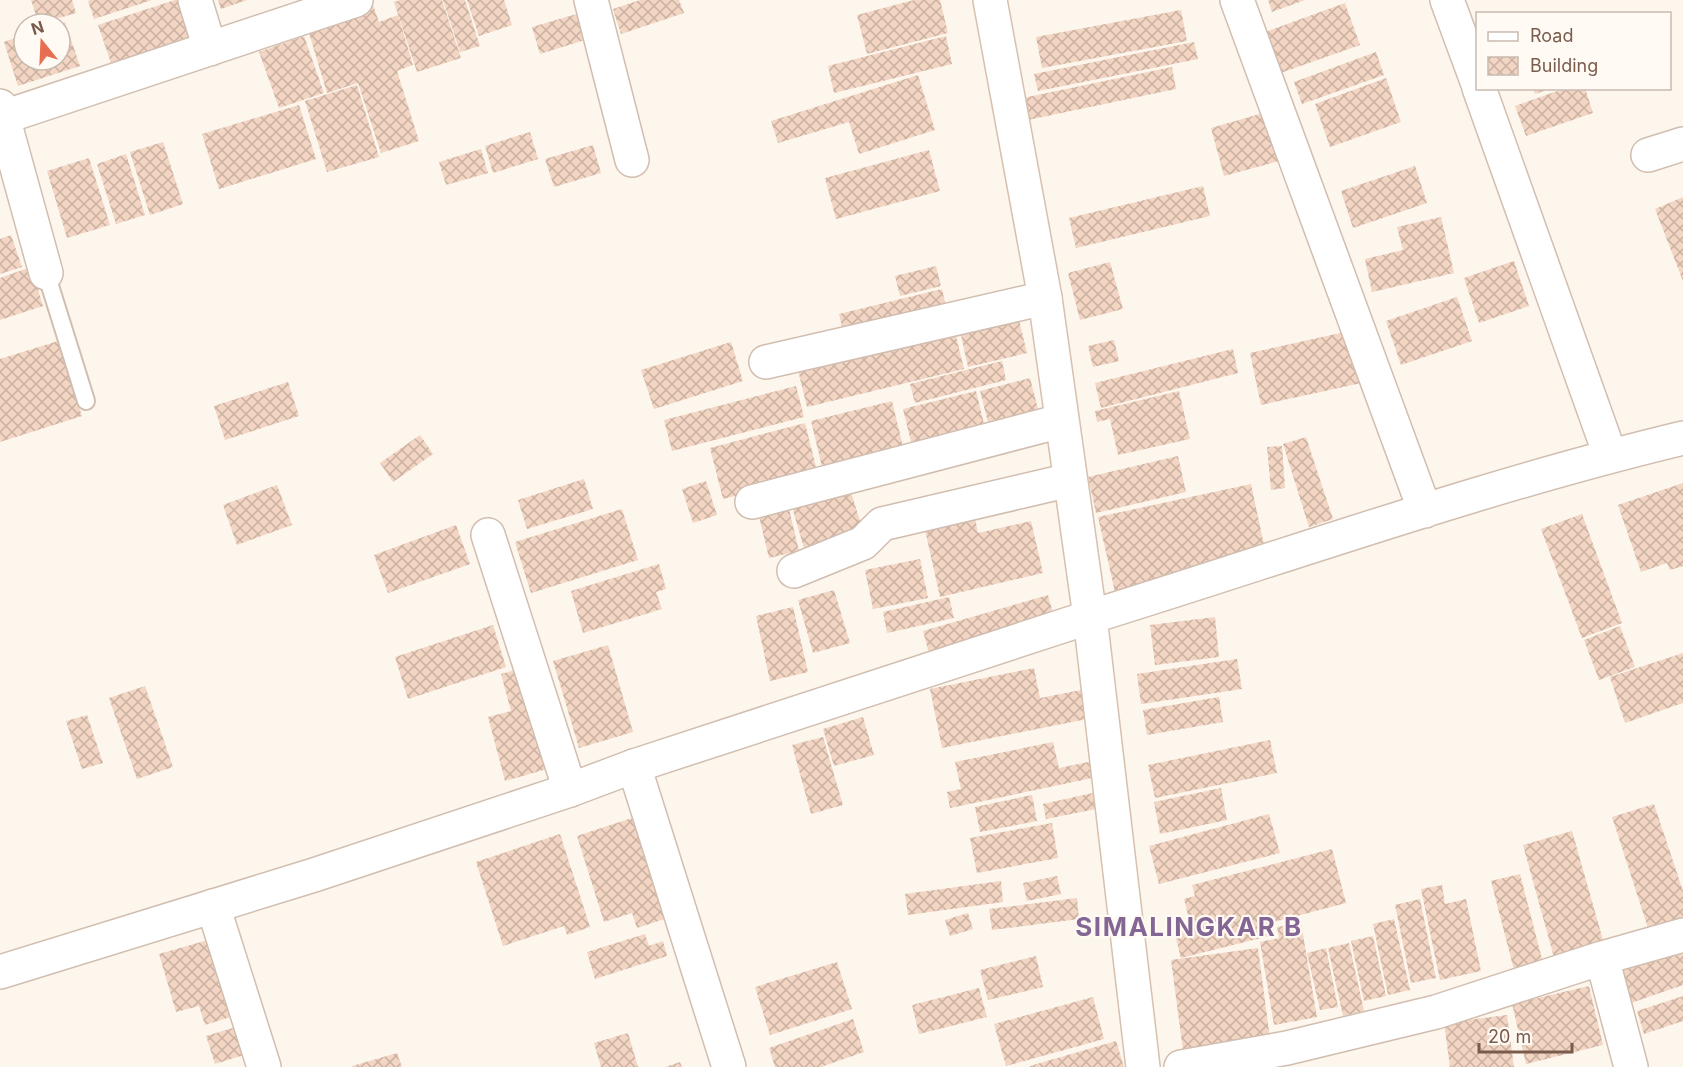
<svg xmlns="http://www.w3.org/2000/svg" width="1683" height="1067" viewBox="0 0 1683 1067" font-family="Inter,sans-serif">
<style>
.building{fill:url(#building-cross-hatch)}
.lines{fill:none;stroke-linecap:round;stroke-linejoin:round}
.service-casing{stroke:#d1beb0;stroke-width:20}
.minor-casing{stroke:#d1beb0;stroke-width:36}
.tertiary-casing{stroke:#d1beb0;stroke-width:36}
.secondary-casing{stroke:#d6c0b0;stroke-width:36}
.service{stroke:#fff;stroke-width:16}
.minor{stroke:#fff;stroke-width:33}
.tertiary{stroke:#fff;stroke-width:33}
.secondary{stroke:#fff;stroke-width:33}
.labels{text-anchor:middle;stroke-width:4.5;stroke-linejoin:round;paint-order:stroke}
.district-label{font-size:26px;font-weight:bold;letter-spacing:1.5px;fill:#846695;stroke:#fffaf3}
</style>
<defs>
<pattern id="building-cross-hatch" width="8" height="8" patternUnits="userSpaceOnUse" patternTransform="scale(1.5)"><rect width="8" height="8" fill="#f3d5c3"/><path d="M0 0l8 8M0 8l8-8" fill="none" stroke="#cab0a1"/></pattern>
</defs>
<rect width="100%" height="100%" fill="#fdf6ec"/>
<path class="building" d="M31,0H72L76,13L39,24Z
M90,0H152L94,19L88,1Z
M175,0H186L198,37L112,66L98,25Z
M218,0H247L221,9Z
M400,0H442L461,58L417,72L394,2Z
M443,0H465L480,46L460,52Z
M467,0H504L512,25L479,36Z
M640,0H679L684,13L621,34L613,9Z
M914,0H940L948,33L867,54L857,15Z
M1268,0H1305L1272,12Z
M1345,3L1360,45L1272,76L1257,35Z
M373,5L379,22L398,15L413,65L397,71L419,141L381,153L358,83L327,93L309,33L332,26L330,19Z
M1181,10L1187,41L1042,68L1036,37Z
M580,13L588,39L540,54L532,27Z
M65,22L80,66L18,86L4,42L24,35V60H60V24Z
M304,36L324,93L279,108L259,52Z
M946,36L952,64L834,93L828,66Z
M1194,42L1198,59L1038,91L1034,74Z
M1376,52L1384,75L1302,104L1294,82Z
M1172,67L1176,89L1023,121L1018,99Z
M918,75L935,130L859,154L849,122L778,143L771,121Z
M1386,78L1401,122L1330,147L1315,104Z
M357,85L379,157L327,172L305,101Z
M1533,88H1550V89L1535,94Z
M1566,88H1585L1593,113L1526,136L1515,106Z
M299,105L316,159L219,189L202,134Z
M1270,111L1283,160L1224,176L1211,128Z
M530,132L538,159L493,173L485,146Z
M163,142L183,204L150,215L130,152Z
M593,145L601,173L554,187L545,159Z
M481,149L488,173L446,185L439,162Z
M929,150L940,191L836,219L825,178Z
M126,154L145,215L116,224L97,164Z
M89,158L110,225L67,238L47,171Z
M1415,166L1427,203L1353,228L1341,191Z
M1203,186L1210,216L1076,248L1069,218Z
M1683,197V281L1655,209Z
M1441,217L1454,273L1372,292L1365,259L1403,250L1397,227Z
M11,235L22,267L0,274V239Z
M1514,261L1529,306L1479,323L1464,278Z
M1110,262L1123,309L1080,320L1068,273Z
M936,266L941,286L900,296L895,276Z
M31,267L43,306L0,320V278Z
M942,289L947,310L844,335L839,314Z
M1457,297L1472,341L1401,365L1386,321Z
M1017,312L1027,353L968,367L959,326Z
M953,324L964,369L807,407L796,362Z
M1354,330L1366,382L1261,405L1250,353Z
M1114,340L1119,361L1093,367L1088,346Z
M58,341L82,416L0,442V359Z
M731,342L743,381L654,409L641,370Z
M1233,349L1238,373L1101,408L1095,383Z
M1002,361L1006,380L915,403L910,384Z
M1030,378L1040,417L990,430L980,391Z
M288,382L299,416L225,440L214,406Z
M796,386L804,417L672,451L664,420Z
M976,391L986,432L913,450L903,409Z
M1179,391L1190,439L1118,455L1110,419L1097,422L1095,411Z
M892,401L905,455L824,475L811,421Z
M805,423L818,475L723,499L710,448Z
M420,435L433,454L393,482L380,463Z
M1306,437L1333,519L1309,527L1283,444Z
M1282,446L1285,488L1271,490L1267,447Z
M1178,456L1186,492L1096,513L1088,477Z
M584,479L593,509L527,529L518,500Z
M706,481L717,515L693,523L682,489Z
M848,483L865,537L806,555L790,500Z
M1683,483V566L1670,570L1667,563L1641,572L1618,505Z
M1251,484L1267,559L1115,592L1098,517Z
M277,485L292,525L237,545L223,505Z
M622,509L638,560L531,593L515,542Z
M789,509L799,551L769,558L759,516Z
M1582,514L1622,623L1582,638L1541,529Z
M975,518L978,533L1031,521L1043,573L940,597L925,530Z
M456,525L470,564L388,593L374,555Z
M920,559L928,598L873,609L865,570Z
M659,564L666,589L656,592L662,609L583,633L571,591Z
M834,590L850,643L813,653L798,600Z
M1048,595L1055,621L930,657L923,631Z
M949,597L954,618L887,633L883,612Z
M793,607L808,672L770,681L756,616Z
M1215,617L1219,657L1155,665L1150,625Z
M493,625L506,667L408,699L395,657Z
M1620,626L1635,667L1599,680L1584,640Z
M608,645L633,732L579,748L553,661Z
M1683,653V703L1625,723L1610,677Z
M1237,659L1242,689L1141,704L1137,674Z
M530,666L557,766L505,781L488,717L511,711L501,674Z
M1034,668L1040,698L1081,690L1087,719L942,748L930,689Z
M145,686L173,767L137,779L109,698Z
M1219,697L1223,722L1147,735L1143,710Z
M87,715L103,763L82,769L66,721Z
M863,717L874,755L834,766L823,729Z
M823,737L843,805L811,814L792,745Z
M1270,740L1277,773L1155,798L1148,765Z
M1053,742L1059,768L1093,761L1097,777L950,808L947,792L961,789L955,762Z
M1221,788L1227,820L1160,834L1154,802Z
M1097,792L1101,808L1046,819L1043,804Z
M1032,795L1037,821L980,832L975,807Z
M1654,804L1683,891V920L1649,931L1612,817Z
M644,814L677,915L637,928L632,913L604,922L577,836Z
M1269,814L1280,853L1159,884L1149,846Z
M1052,823L1058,858L977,873L970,838Z
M1572,831L1605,947L1555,961L1523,845Z
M560,834L590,927L567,935L564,926L503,946L476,862Z
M1332,849L1346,903L1270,923L1273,935L1181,958L1174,931L1191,927L1184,899L1195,896L1192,885Z
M1520,874L1543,963L1514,970L1491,881Z
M1057,876L1061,894L1027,901L1023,883Z
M1001,881L1003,902L908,915L905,894Z
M1442,885L1445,904L1466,899L1481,971L1440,980L1421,889Z
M1077,898L1079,919L992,930L989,909Z
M1420,899L1436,978L1411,983L1395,905Z
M968,913L973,929L950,936L945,920Z
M1394,919L1410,990L1388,995L1373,924Z
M1301,923L1317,1017L1274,1025L1260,942L1279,938L1277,927Z
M645,934L649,946L663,941L667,956L595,979L587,952Z
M1373,936L1386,996L1364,1001L1351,941Z
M215,938L237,1015L205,1025L199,1006L176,1012L159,954Z
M1683,940V985L1628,1004L1615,964Z
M1349,943L1364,1011L1343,1016L1328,948Z
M1258,948L1271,1046L1184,1058L1171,960Z
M1326,948L1338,1007L1320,1010L1307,953Z
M1036,956L1043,987L988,1000L980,970Z
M837,962L852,1009L770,1035L755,987Z
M1589,986L1603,1045L1526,1064L1512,1004Z
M979,988L987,1017L919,1034L912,1005Z
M1683,996V1021L1644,1034L1637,1011Z
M1093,997L1104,1039L1006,1066L994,1024Z
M1507,1015L1514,1067H1450L1444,1023Z
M853,1019L864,1052L821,1067H775L769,1048Z
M236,1027L244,1055L215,1064L206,1036Z
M628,1033L638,1067H601L594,1043Z
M1116,1041L1124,1067H1030V1066Z
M397,1053L402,1067H352V1066Z
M680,1062L682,1067H665Z"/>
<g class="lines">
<g class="service-casing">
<path id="service" d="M46,273L86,401"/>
</g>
<g class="minor-casing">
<path id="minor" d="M195,0L210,49
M591,0L632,160
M1237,0L1425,511
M1447,0L1478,84
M1479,88L1610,455
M0,106L46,273
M4,117L356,0
M1648,155L1683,144
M766,362L1045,298
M752,502L1061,421
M488,535L570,790
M794,571L863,543L882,524L1070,480
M1090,617C1287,556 1483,486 1683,438
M634,766L729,1067
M213,906L264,1067
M1602,958L1631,1067
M1181,1067L1287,1048L1436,1012L1602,958L1683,935"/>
</g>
<g class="tertiary-casing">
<path id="tertiary" d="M0,972L314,875L570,790L634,766L1090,617"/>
</g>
<g class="secondary-casing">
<path id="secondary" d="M990,0L1045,298L1090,617L1143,1067"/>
</g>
<use href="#service" class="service"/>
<use href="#minor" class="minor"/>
<use href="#tertiary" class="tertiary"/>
<use href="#secondary" class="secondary"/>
</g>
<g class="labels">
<g class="district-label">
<text x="1189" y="936">SIMALINGKAR B</text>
</g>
</g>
<rect x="1476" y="12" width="195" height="78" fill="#fffaf3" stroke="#cabbb1" stroke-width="1.5"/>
<rect x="1488" y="32" width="30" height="9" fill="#ffffff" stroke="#cabbb1" stroke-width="1.5"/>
<text x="1530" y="42" font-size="18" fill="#7a5c4d">Road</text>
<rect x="1488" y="57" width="30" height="18" fill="url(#building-cross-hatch)" stroke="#cabbb1" stroke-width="1.5"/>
<text x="1530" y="72" font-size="18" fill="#7a5c4d">Building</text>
<g transform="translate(42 42) rotate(342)"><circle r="28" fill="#fffaf3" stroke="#cabbb1" stroke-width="1.5"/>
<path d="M0-4.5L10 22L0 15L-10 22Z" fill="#e76f51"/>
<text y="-9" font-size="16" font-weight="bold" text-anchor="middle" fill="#7a5c4d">N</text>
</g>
<path d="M1479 1043v9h93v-9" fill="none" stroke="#7a5c4d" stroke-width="3"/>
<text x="1488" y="1043" font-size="18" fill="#7a5c4d" stroke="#fffaf3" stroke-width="4.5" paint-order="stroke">20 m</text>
</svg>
